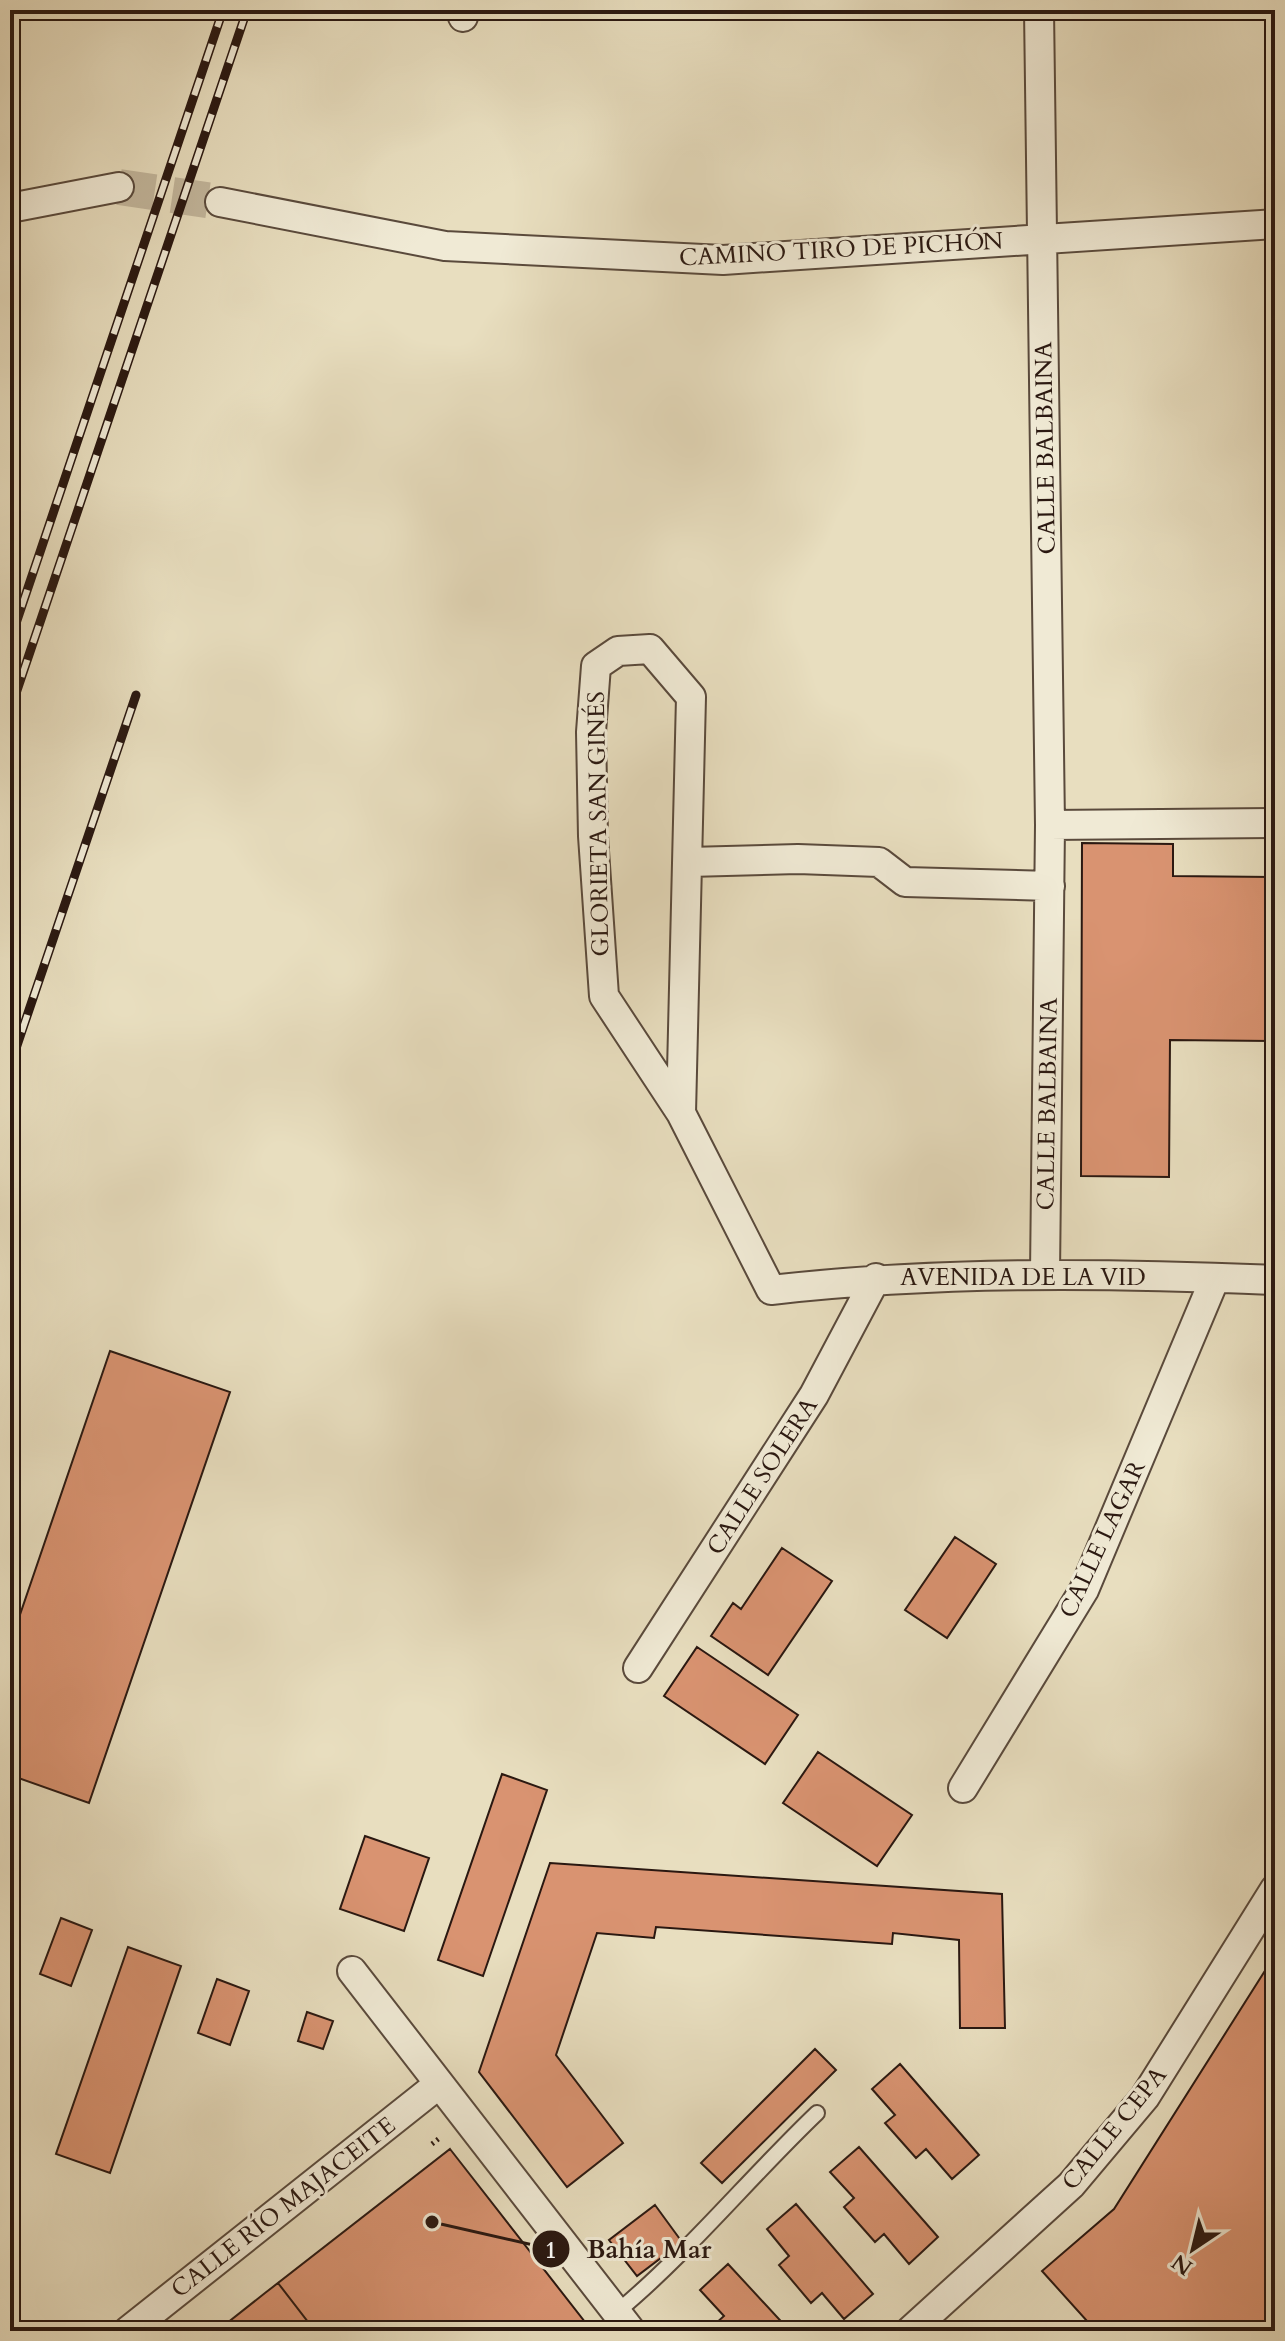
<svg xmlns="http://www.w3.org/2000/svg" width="1285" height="2341" viewBox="0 0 1285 2341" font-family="Cardo,serif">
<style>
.building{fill:#d99371;stroke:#2a1811;stroke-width:2}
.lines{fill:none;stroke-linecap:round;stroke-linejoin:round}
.tertiary-tunnel{stroke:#c2b69c;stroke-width:36;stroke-dasharray:36 18;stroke-linecap:butt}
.service-casing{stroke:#5a4a3c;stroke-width:18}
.minor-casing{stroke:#5a4a3c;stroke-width:32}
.path{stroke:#2a1811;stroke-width:5;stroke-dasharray:2 4;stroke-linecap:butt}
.service{stroke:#f0ead5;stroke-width:14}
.minor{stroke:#f0ead5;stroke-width:28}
.rail-casing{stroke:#2a1811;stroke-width:9}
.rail{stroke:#f0ead5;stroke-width:6;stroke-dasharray:18;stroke-linecap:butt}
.labels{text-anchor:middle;stroke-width:6;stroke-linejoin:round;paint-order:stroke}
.street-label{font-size:24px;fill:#2a1811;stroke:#f0ead5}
.leader{fill:none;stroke:#2a1811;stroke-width:3}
.callout-dot{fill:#2a1811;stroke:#f0ead5;stroke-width:3}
.mark-label{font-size:24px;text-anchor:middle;font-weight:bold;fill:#fff}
.callout-label{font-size:26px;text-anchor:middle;font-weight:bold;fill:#2a1811;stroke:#f0ead5;stroke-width:6;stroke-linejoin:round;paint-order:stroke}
</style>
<rect width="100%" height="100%" fill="#e8debf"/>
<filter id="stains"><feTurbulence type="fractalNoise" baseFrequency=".0025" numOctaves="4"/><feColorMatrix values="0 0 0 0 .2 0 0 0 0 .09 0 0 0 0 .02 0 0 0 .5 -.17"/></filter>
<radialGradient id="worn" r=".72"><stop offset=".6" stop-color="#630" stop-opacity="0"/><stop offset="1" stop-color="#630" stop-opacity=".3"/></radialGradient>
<path class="building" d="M1082,843L1173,844V876L1275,877V1041L1170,1040L1169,1177L1081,1176Z
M110,1351L230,1392L89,1803L10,1775V1644Z
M955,1537L996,1564L947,1638L905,1610Z
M782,1548L832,1581L768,1675L711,1636L733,1603L741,1609Z
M697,1647L798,1715L765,1764L664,1696Z
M818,1752L912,1815L877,1866L783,1803Z
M502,1774L547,1790L483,1976L438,1960Z
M365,1836L429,1858L404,1931L340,1909Z
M550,1863L1002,1894L1005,2028H960L959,1940L893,1933L892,1944L656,1927L654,1938L597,1933L556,2055L623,2143L567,2187L479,2072Z
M61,1918L92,1930L71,1986L40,1974Z
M128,1947L181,1966L110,2173L56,2154Z
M1275,1955V2331H1096L1042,2271L1114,2209Z
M217,1979L249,1991L230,2045L198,2033Z
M307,2012L333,2021L323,2049L298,2041Z
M815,2049L836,2070L722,2183L701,2163Z
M900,2064L979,2155L952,2179L926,2149L916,2158L885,2123L895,2115L872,2089Z
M859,2147L938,2237L909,2264L884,2234L875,2242L844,2207L854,2198L830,2172Z
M450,2149L592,2331H315L278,2283Z
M796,2204L873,2294L844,2319L822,2293L811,2303L779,2265L789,2256L767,2229Z
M655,2205L682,2242L637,2276L609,2240Z
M728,2264L790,2331H721L715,2324L724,2316L700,2290Z
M278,2283L315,2331H217L265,2293Z"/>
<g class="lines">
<path class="tertiary-tunnel" d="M119,187L220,202"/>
<g class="service-casing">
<path id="service" d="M617,2312C689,2252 749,2178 817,2113"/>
</g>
<g class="minor-casing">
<path id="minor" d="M1039,10L1050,825L1045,1274
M463,17L464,10
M220,202L445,246L723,260L1275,224
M10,208L119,187
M1050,825L1275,823
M689,862L798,859L879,862L905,882L1050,886
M681,1113L604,996L593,836L591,732L596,666L618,651L650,649L691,697L681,1113L771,1290C939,1271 1106,1273 1275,1280
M638,1668L814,1395L876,1278
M963,1788L1084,1590L1215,1278
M352,1971L631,2331
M128,2331L439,2084
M910,2331L1071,2185L1145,2097L1275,1889"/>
</g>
<path class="path" d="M432,2144L441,2137"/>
<use href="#service" class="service"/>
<use href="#minor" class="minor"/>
<g class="rail-casing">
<path id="rail" d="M10,641L223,10
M10,711L247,10
M10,1066L136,695"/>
</g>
<use href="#rail" class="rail"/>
</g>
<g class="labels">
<g class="street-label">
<text transform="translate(841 249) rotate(-3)" y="8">CAMINO TIRO DE PICHÓN</text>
<text transform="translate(1045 448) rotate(-91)" y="8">CALLE BALBAINA</text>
<text transform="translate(598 824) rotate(-91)" y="8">GLORIETA SAN GINÉS</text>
<text transform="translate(1047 1104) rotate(-89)" y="8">CALLE BALBAINA</text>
<text x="1023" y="1285">AVENIDA DE LA VID</text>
<text transform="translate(762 1476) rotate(-57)" y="8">CALLE SOLERA</text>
<text transform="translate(1102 1539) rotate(-65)" y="8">CALLE LAGAR</text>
<text transform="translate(1114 2128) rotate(-51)" y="8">CALLE CEPA</text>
<text transform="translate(283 2207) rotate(-38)" y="8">CALLE RÍO MAJACEITE</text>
</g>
</g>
<path class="leader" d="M432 2222L551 2249"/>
<g class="callout-dot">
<circle cx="432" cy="2222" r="8"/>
<circle cx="551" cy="2249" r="20"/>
</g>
<g class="mark-label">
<text x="551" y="2258">1</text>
</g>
<g class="callout-label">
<text x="649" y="2258">Bahía Mar</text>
</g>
<rect width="1285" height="2341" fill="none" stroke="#e8debf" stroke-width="40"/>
<rect x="12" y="12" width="1261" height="2317" fill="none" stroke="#2a1811" stroke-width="4"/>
<rect x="20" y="20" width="1245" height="2301" fill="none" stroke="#2a1811" stroke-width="2"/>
<g transform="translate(1193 2249) rotate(215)" stroke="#f0ead5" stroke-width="6" paint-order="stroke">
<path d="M0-6L14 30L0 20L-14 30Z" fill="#2a1811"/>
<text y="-12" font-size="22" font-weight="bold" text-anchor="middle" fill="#2a1811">N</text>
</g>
<rect width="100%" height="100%" filter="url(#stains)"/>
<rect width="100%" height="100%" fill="url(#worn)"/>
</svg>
